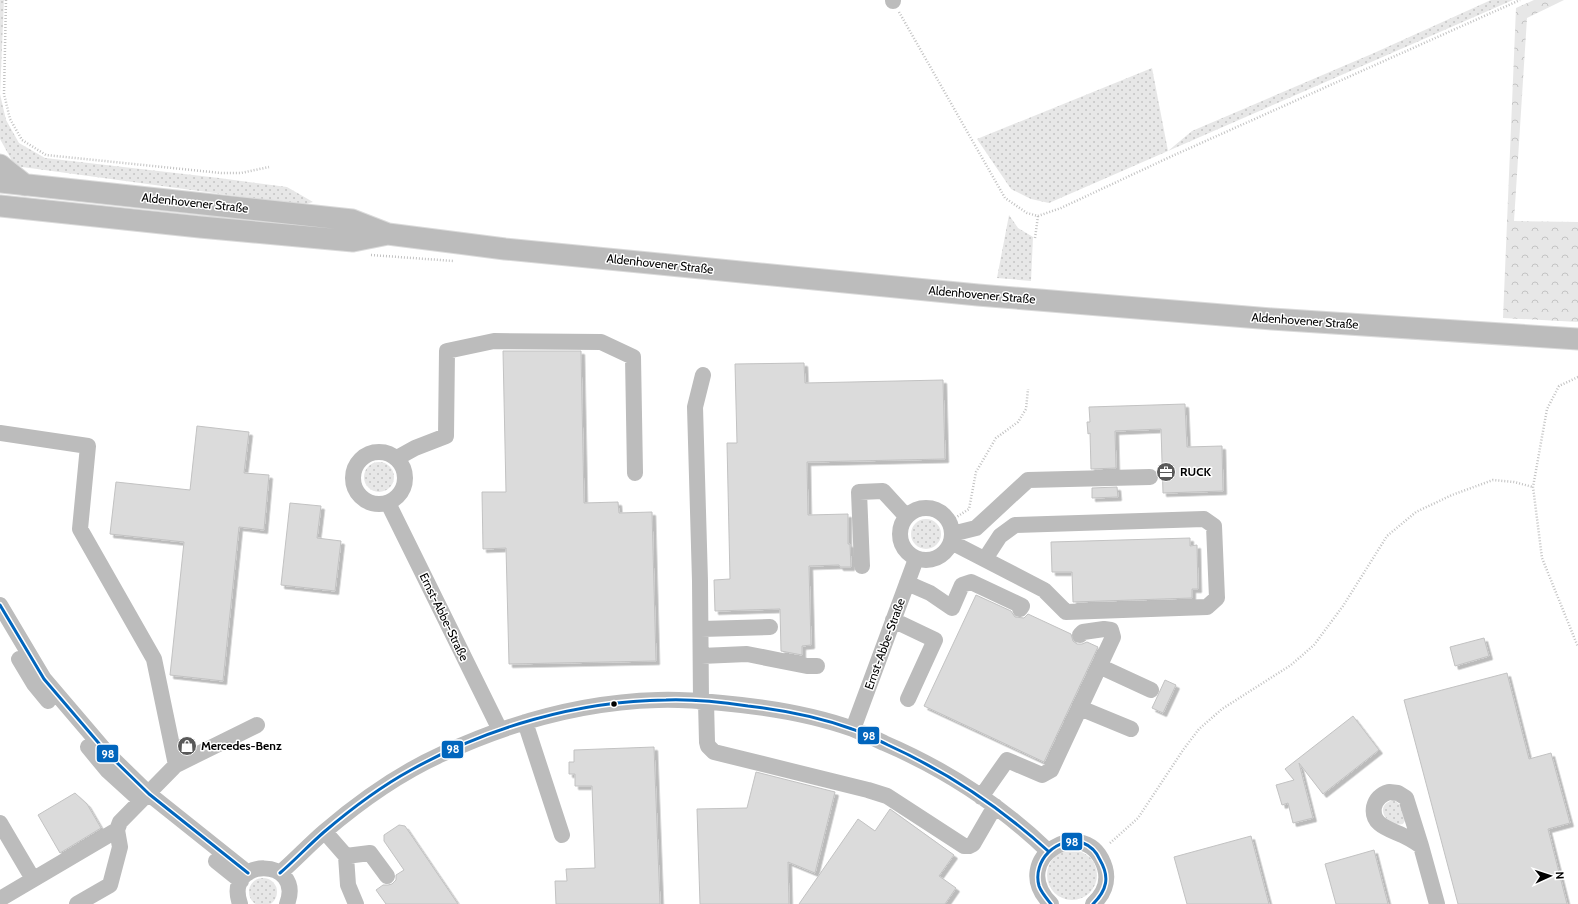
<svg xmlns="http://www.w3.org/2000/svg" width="1578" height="904" viewBox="0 0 1578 904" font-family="Cabin,sans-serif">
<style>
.grass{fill:url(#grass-dots)}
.forest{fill:url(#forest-crowns)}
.building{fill:#dbdbdb;stroke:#c2c2c2;filter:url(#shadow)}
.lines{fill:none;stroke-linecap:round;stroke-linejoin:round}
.major-casing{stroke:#dbdbdb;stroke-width:23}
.path{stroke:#c2c2c2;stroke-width:2.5;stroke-dasharray:1 2;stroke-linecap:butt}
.minor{stroke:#bcbcbc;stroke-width:16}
.major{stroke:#bcbcbc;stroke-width:21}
.bus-1-casing{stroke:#fff;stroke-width:6}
.bus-1{stroke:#0065bd;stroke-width:3}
.bus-dot{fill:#000;stroke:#fff;stroke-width:1.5}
.labels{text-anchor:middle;stroke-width:3;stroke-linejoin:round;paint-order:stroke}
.street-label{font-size:12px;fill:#000;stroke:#fff}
.poi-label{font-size:12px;font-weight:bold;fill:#000;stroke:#fff;text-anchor:start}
.line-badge{stroke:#fff;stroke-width:1.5}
.badge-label{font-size:11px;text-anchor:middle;font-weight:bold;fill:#fff}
</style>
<defs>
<pattern id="grass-dots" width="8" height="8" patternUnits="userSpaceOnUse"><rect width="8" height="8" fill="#e7e7e7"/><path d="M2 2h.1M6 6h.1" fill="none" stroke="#c4c4c4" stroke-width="1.8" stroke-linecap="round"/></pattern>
<pattern id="forest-crowns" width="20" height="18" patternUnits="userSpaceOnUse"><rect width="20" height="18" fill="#e7e7e7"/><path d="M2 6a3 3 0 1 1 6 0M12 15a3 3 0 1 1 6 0" fill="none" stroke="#c4c4c4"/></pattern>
<filter id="shadow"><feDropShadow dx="3.5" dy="3.5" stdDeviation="0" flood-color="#0004"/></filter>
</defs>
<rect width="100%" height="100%" fill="#fff"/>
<path class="grass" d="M0,0H4L0,94L6,120L19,143L45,158L219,178L287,187L313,202L302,205L15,166L0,139Z
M1491,0H1513L1049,203L1031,199L1011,189L977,139L1152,68L1168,151L1192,131L1374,53Z
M1009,215L1018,228L1033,237L1031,281L997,278Z
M364 477a15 15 0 1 1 30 0a15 15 0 1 1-30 0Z
M911 534a15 15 0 1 1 30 0a15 15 0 1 1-30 0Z
M1393,800C1402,804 1403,810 1406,819L1403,824C1388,828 1372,806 1393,800Z
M1047 875a25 25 0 1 1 50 0a25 25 0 1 1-50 0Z
M249 892a14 14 0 1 1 28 0a14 14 0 1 1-28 0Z"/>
<path class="forest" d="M1534,0H1564L1527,18L1514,221L1578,222V322L1503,318L1516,8Z"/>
<path class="building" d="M503,351H581L584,503L618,502L619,513L652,512L656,661L509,664L506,548L483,549L482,492H506Z
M804,363L805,383L943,380L945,459L807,462L808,515L848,514V544H850L851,567H840L839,565L809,566L811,645L802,646V655L781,651L780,609L715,611L714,580L730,579L727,443H737L735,364Z
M1185,404L1187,447L1222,446L1223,491L1163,493L1161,429L1115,431L1116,468L1091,469L1090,433L1088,434L1087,422H1090L1089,407Z
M197,426L249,432L244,473L269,475L264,530L239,527L223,681L170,675L184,542L110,534L116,482L190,490Z
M1117,487L1118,497L1092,498V488Z
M290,503L321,506L317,538L341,541L335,591L281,585Z
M1190,538V546L1197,545L1198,589H1192V598L1073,602L1072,572H1052L1051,542Z
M976,595L1011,611L1015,617L1024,618L1028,614L1071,634L1073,641L1077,644H1082L1087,642L1098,647L1044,762L924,706Z
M1484,638L1489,656L1455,666L1450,647Z
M1507,673L1529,759L1551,753L1570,823L1548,829L1567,904H1458L1404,700Z
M1165,680L1176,685L1163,713L1152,708Z
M1353,716L1379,750L1323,794L1299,763L1313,818L1293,823L1288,803L1282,805L1276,785L1294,780L1285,769Z
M654,747L660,904H556L555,881H567L566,869L595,868L592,786H575V774H569V762H574V750Z
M756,772L835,792L815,873L788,862L789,904H700L697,809L747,808Z
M75,793L87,804L101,828L60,853L38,815Z
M890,809L954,855L939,876L956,888L945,904H799L858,819L875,831Z
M399,825L405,826L458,904H386L376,890L383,885H388L392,884L396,880V875L404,870L384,841V835Z
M1251,836L1269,904H1187L1174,857Z
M1374,850L1388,904H1336L1325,864Z"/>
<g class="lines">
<g class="major-casing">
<path id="major" d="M0,165L25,185
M0,182L352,220L388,234L505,249L978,295L1272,319L1578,339
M0,206L200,227L353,241L388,234"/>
</g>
<path class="path" d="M6,0L4,94L10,119L22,140L46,155L221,173H241L269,167
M899,12L1005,198L1027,213L1038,216L1061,208L1170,157L1520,0
M1035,238L1038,216
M371,255L454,261
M1578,377L1559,386L1547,409L1533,487L1542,558L1578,647
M955,518L969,509L976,472L996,438L1018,422L1026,409L1028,389
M1110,843L1138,818L1183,750L1199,729L1222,709L1291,665L1314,645L1343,606L1387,536L1416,512L1452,495L1493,480L1514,482L1533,487"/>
<path class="minor" d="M893,0V1
M0,433L88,446L80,529L154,659L176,765
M353 478a26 26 0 1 1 52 0a26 26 0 1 1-52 0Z
M397,458L415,448L446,436L447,351L494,341L601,342L633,357L635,473
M388,503L500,730
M900 534a26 26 0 1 1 52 0a26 26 0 1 1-52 0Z
M952,534L976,528L1028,480L1150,477
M951,542L1044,590L1066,612L1207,607L1217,598L1214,526L1204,519L1015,525L1000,536L985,559
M862,566L859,492L883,491L906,516
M907,583L930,593L952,608L962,585L971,582L1022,606L1020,609
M0,605L44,679L108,754L149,794L248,873
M893,620L935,640L908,699
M701,629L770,627
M701,656L747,654L807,666H817
M19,659L34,684L48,701
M1099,666L1151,690
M701,702L700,581L695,407L703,375
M706,702L707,742L708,746L714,752L868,790L887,796L964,846H969L973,844L995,806
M1080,708L1131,729
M525,722L562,835
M853,729L916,559
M88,747L107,770L140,800
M1389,792L1398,793L1406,798L1421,846C1415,842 1409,838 1402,835C1389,829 1371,825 1374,807C1376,799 1382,794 1389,792Z
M981,797L1007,760L1042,775L1051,770L1113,637L1111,630L1104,629L1083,632L1080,635
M0,823L33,879
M325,832L346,856L348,885L356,904
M1421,846L1437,904
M346,856L370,853L387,876
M216,861L241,881
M280,873C295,860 309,845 324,832C359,802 400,773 442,754C509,723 584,702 658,700C679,699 701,701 722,703C766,707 811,714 853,729C863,733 874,738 884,743C945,769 1001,806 1048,851
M0,899L117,830
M77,904L110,885L120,847L117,830L120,822L176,765L257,725
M240,904C223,856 305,857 287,904
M1051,904C1005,858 1088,811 1105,868C1109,882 1103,895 1093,904"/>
<use href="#major" class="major"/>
<g class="bus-1-casing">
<path id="bus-1" d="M0,605L44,679L108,754L149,794L248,873
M280,873C295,860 309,845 324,832C351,809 380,787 411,770C488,727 578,701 666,700C693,699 721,702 748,706C783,710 819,717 852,729C864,733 876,739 888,745C947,772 1000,807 1048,851
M1051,904C1047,899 1041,892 1039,886C1032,861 1057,835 1083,843C1091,846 1097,853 1100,860C1110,877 1107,890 1093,904"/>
</g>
<use href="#bus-1" class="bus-1"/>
</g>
<defs>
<g id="office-disc" transform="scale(1)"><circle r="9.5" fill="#595959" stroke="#fff"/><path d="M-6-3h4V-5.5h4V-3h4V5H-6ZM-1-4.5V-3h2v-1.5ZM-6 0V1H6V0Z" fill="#fff"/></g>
<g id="shop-disc" transform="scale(1)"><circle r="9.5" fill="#595959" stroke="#fff"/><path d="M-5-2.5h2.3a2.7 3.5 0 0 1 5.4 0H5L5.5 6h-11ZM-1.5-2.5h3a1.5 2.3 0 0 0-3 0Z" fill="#fff"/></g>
</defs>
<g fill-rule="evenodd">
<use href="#office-disc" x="1166" y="472"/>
<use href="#shop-disc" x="187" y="746"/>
</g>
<circle class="bus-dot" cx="614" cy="704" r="3.5"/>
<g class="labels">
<g class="street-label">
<text transform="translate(195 203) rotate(6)" y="4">Aldenhovener Straße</text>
<text transform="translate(660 264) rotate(6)" y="4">Aldenhovener Straße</text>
<text transform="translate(982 295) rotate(5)" y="4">Aldenhovener Straße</text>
<text transform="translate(1305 321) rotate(4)" y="4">Aldenhovener Straße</text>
<text transform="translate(444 617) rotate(64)" y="4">Ernst-Abbe-Straße</text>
<text transform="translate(885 644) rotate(-70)" y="4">Ernst-Abbe-Straße</text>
</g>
<g class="poi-label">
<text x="1180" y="476">RUCK</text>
<text x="201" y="750">Mercedes-Benz</text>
</g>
</g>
<g class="line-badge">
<rect x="857" y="726" width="23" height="19" rx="4" fill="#0065bd"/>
<rect x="441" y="740" width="23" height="19" rx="4" fill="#0065bd"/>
<rect x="96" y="744" width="23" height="19" rx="4" fill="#0065bd"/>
<rect x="1061" y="832" width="22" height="19" rx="4" fill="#0065bd"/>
</g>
<g class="badge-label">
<text x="869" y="740">98</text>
<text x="453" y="753">98</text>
<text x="108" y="758">98</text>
<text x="1072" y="846">98</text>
</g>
<g transform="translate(1550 876) rotate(87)" stroke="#ffffff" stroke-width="3" paint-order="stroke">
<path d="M0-3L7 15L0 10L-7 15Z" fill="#000000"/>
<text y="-6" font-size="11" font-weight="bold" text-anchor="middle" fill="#000000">N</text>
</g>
</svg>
